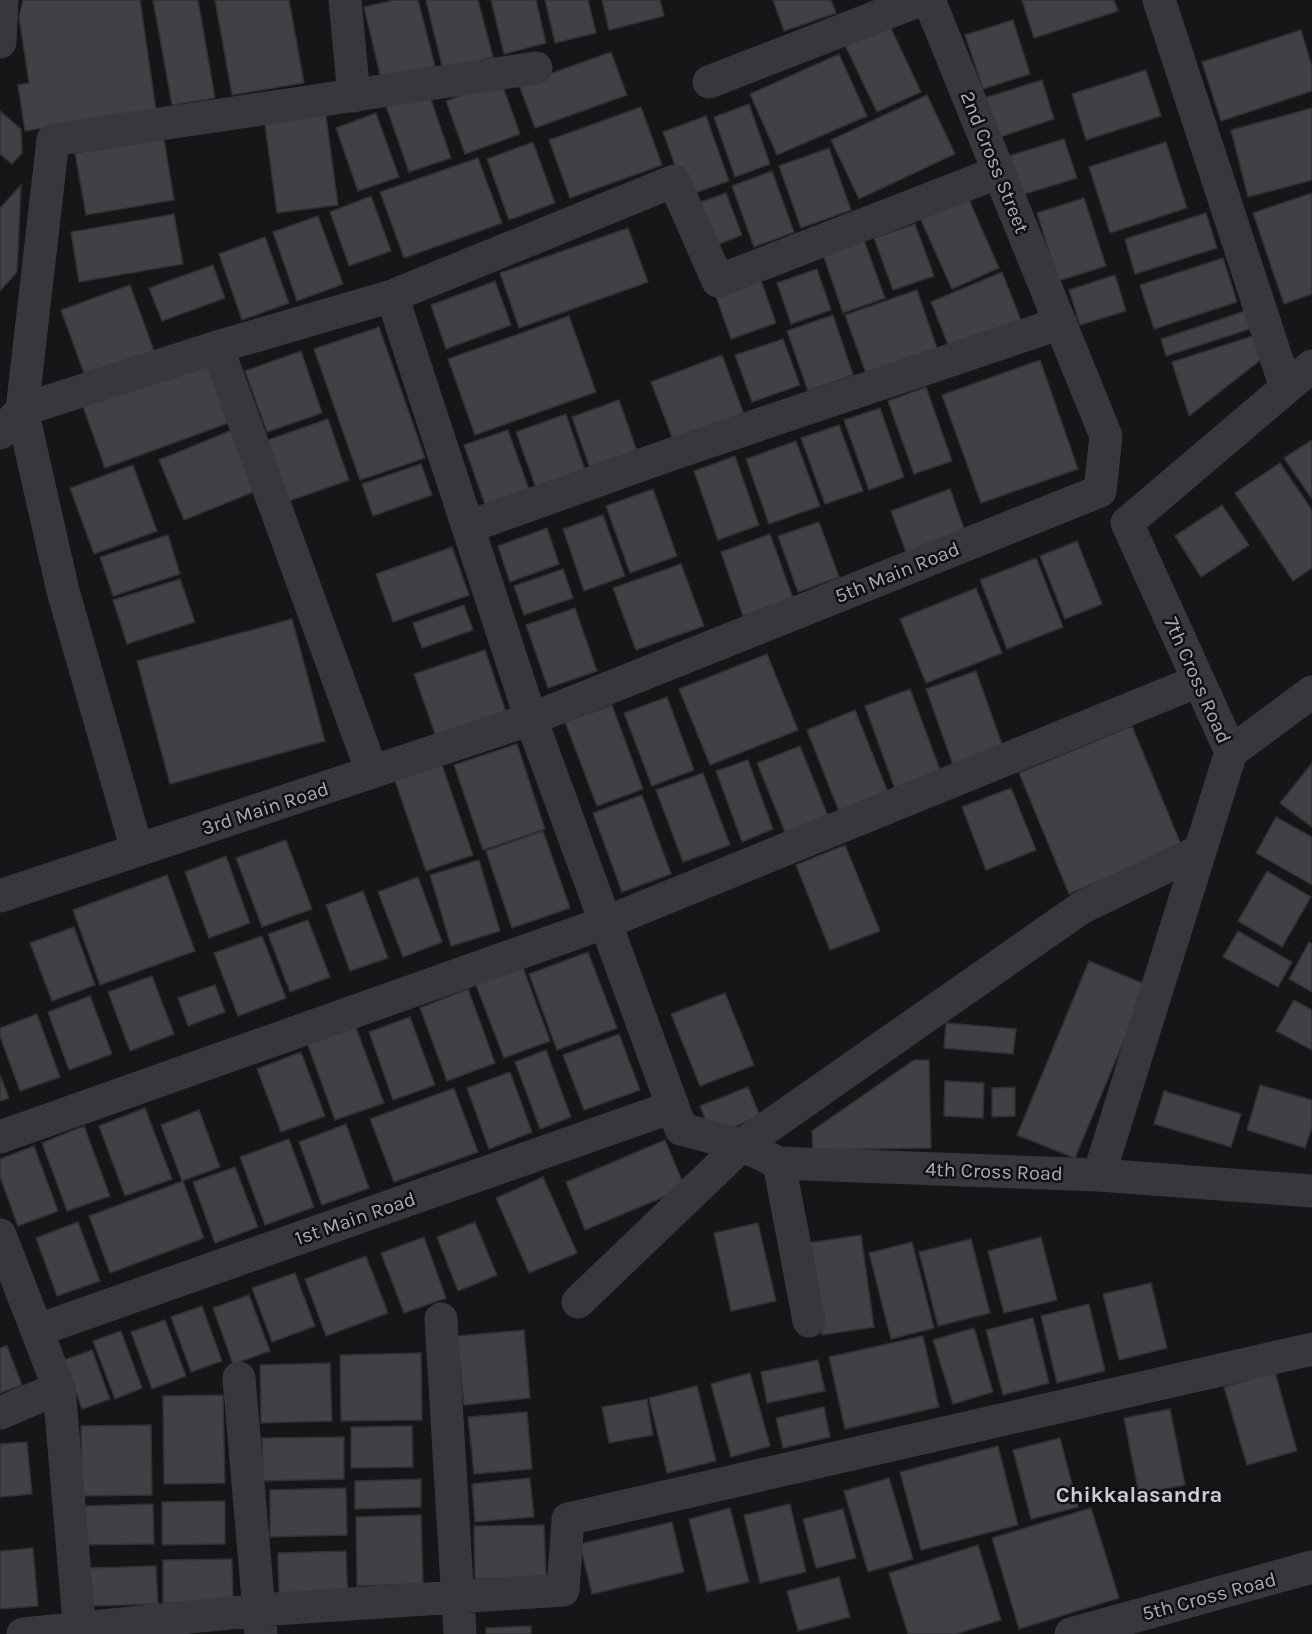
<svg xmlns="http://www.w3.org/2000/svg" width="1312" height="1634" viewBox="0 0 1312 1634" font-family="Karla,sans-serif">
<style>
.building{fill:#404145;stroke:#303034;stroke-width:1.5}
.lines{fill:none;stroke-linecap:round;stroke-linejoin:round}
.minor{stroke:#37383d;stroke-width:33}
.labels{text-anchor:middle;stroke-width:5;stroke-linejoin:round;paint-order:stroke}
.street-label{font-size:20px;fill:#a8adb8;stroke:#111113}
.quarter-label{font-size:22px;font-weight:bold;fill:#c9ccd4;stroke:#111113}
</style>
<rect width="100%" height="100%" fill="#161618"/>
<path class="building" d="M23,0H140L156,110L25,131L18,85L29,83L19,17Z
M153,0H198L215,98L172,105Z
M215,0H289L304,83L232,95Z
M394,0H418L435,66L381,79L364,7Z
M426,0H478L493,57L443,70Z
M491,0H536L546,43L504,54Z
M545,0H588L596,33L555,43Z
M602,0H660L664,16L609,30Z
M773,0H831L836,13L784,31Z
M1022,0H1114L1118,11L1034,38Z
M1013,20L1030,74L983,89L965,35Z
M889,24L921,92L877,112L845,45Z
M1301,30L1312,67V91L1221,121L1202,62Z
M611,52L627,95L535,128L519,85Z
M839,54L867,116L777,155L750,94Z
M1146,70L1161,116L1086,140L1072,94Z
M1042,80L1054,119L994,139L981,99Z
M501,81L520,134L465,154L446,101Z
M428,91L451,158L409,172L386,106Z
M927,95L955,154L859,199L831,140Z
M749,104L770,164L735,177L714,117Z
M641,107L662,165L570,198L549,140Z
M1312,108V180L1248,197L1231,130Z
M325,109L338,205L277,213L264,118Z
M0,111L21,129L22,153L12,164L0,154Z
M376,113L399,177L358,191L336,128Z
M706,116L729,181L686,196L663,132Z
M164,139L174,200L86,215L75,153Z
M1064,139L1077,178L1015,197L1002,158Z
M533,142L555,203L509,220L487,159Z
M1166,142L1187,208L1110,233L1089,167Z
M829,148L851,210L801,228L779,166Z
M478,158L502,223L404,258L380,192Z
M772,171L794,232L754,247L732,186Z
M21,185L17,272L0,291V208Z
M726,193L742,235L711,247L695,204Z
M1312,193V294L1284,304L1253,213Z
M967,195L999,268L952,289L919,216Z
M371,196L391,251L349,266L330,212Z
M1084,198L1106,266L1058,281L1037,213Z
M1206,213L1217,248L1135,274L1125,239Z
M174,214L183,264L79,282L71,232Z
M318,216L343,284L297,301L273,232Z
M915,224L934,276L893,290L874,238Z
M628,228L648,282L519,328L500,273Z
M265,237L289,303L242,320L219,254Z
M864,240L885,298L843,313L823,254Z
M1223,258L1237,302L1154,329L1140,285Z
M213,265L225,298L162,321L149,288Z
M817,269L831,310L791,324L777,283Z
M758,272L776,323L731,339L713,288Z
M1002,272L1022,323L951,352L931,302Z
M1115,275L1126,311L1080,325L1069,290Z
M495,281L511,325L446,349L431,305Z
M130,285L154,351L85,376L61,310Z
M917,290L938,351L867,376L845,315Z
M1245,311L1250,329L1166,356L1161,339Z
M833,315L853,375L808,391L787,331Z
M569,316L596,392L475,435L448,359Z
M379,327L425,458L360,480L314,349Z
M1256,335L1263,358L1189,416L1172,362Z
M783,339L800,385L752,402L735,355Z
M301,351L322,413L267,432L245,371Z
M207,355L231,422L105,468L81,401Z
M722,355L745,417L675,445L651,382Z
M1040,360L1078,469L981,503L942,395Z
M926,387L952,461L914,474L888,401Z
M619,400L639,457L592,474L572,417Z
M880,408L904,477L869,490L844,420Z
M566,414L585,470L536,488L516,432Z
M328,419L349,480L286,502L265,441Z
M839,425L863,491L825,504L801,438Z
M232,430L256,491L184,520L159,460Z
M508,430L532,498L488,513L464,445Z
M1312,440V499L1284,458Z
M796,441L820,506L769,524L746,459Z
M735,456L759,525L718,540L694,471Z
M1280,463L1312,510V568L1293,581L1235,493Z
M421,464L432,495L373,516L362,484Z
M133,465L157,531L94,554L70,488Z
M653,489L677,556L630,573L606,506Z
M950,489L966,534L907,555L891,511Z
M1222,505L1249,545L1201,577L1175,536Z
M603,515L625,576L584,591L563,529Z
M819,522L839,577L798,592L778,536Z
M547,528L559,564L510,582L498,546Z
M770,534L793,598L743,616L721,552Z
M168,535L180,574L113,596L100,557Z
M1077,541L1102,604L1065,619L1040,556Z
M452,547L469,595L393,622L376,574Z
M1036,558L1063,627L1007,649L980,580Z
M681,564L704,626L636,650L613,588Z
M563,569L573,598L524,615L514,586Z
M180,579L195,622L127,644L113,600Z
M976,588L1002,653L926,683L900,619Z
M464,605L473,630L422,648L413,623Z
M575,608L597,671L548,688L526,625Z
M292,619L325,741L170,784L137,661Z
M485,650L506,712L436,737L414,674Z
M767,654L798,730L710,765L679,689Z
M976,671L1003,747L953,765L926,689Z
M910,689L942,775L896,792L865,706Z
M667,697L694,770L652,786L624,713Z
M612,705L643,789L597,806L565,722Z
M855,710L889,795L840,814L807,730Z
M1132,726L1182,847L1069,894L1019,773Z
M517,744L545,829L483,850L454,765Z
M800,746L830,821L787,837L757,763Z
M440,759L473,855L426,871L393,775Z
M748,760L773,829L742,842L716,771Z
M1312,763V827L1280,803Z
M703,773L730,845L683,862L656,790Z
M1011,788L1036,850L986,870L962,807Z
M642,795L671,874L622,892L593,813Z
M1276,817L1312,837V885L1256,853Z
M543,831L570,908L512,928L486,851Z
M286,840L312,909L262,927L236,858Z
M845,845L880,931L830,950L796,865Z
M226,856L250,923L209,938L185,872Z
M479,860L500,931L451,946L430,875Z
M1267,871L1311,897L1282,947L1238,921Z
M167,875L195,951L100,985L73,910Z
M418,877L442,942L403,957L378,892Z
M363,891L388,958L350,971L326,905Z
M308,920L330,977L290,992L268,934Z
M74,927L95,985L52,1001L30,943Z
M1238,931L1292,962L1278,987L1223,957Z
M262,936L286,998L238,1016L214,953Z
M1309,942L1312,944V992L1289,979Z
M588,952L617,1028L557,1050L529,974Z
M1089,961L1147,985L1075,1158L1017,1135Z
M521,962L550,1041L504,1058L474,980Z
M152,976L174,1034L130,1051L108,992Z
M215,985L225,1012L188,1026L178,998Z
M468,989L495,1063L447,1081L420,1008Z
M725,993L754,1065L700,1086L671,1014Z
M90,996L112,1054L69,1070L48,1012Z
M1294,1000L1312,1010V1050L1276,1031Z
M37,1014L60,1077L20,1091L0,1036V1028Z
M410,1017L435,1085L393,1100L369,1032Z
M946,1023L1016,1029L1013,1054L944,1048Z
M355,1025L384,1103L335,1120L307,1043Z
M619,1034L640,1090L584,1110L563,1055Z
M546,1050L571,1117L540,1129L515,1062Z
M301,1052L325,1116L281,1132L257,1069Z
M914,1060H929L931,1148L813,1150L812,1131Z
M510,1072L532,1132L489,1149L467,1088Z
M0,1075L9,1098L0,1101Z
M945,1081L984,1083L983,1118L944,1116Z
M1260,1085L1312,1100V1127L1305,1148L1247,1130Z
M748,1087L760,1116L712,1136L700,1106Z
M1015,1087V1116L992,1117V1088Z
M454,1088L478,1152L394,1182L370,1119Z
M1164,1091L1241,1114L1231,1147L1154,1124Z
M145,1108L172,1179L125,1196L99,1126Z
M199,1110L220,1167L182,1181L161,1125Z
M346,1124L369,1188L322,1205L299,1142Z
M84,1126L110,1196L67,1211L42,1143Z
M289,1139L314,1207L265,1225L240,1157Z
M665,1140L685,1188L585,1230L566,1182Z
M34,1146L58,1211L18,1226L0,1177V1159Z
M235,1167L258,1227L215,1243L193,1182Z
M543,1177L577,1253L529,1273L496,1198Z
M183,1181L204,1238L110,1273L89,1216Z
M78,1222L100,1281L57,1296L36,1238Z
M475,1222L497,1275L458,1291L437,1237Z
M758,1223L776,1301L731,1311L714,1233Z
M861,1235L874,1327L822,1335L808,1243Z
M424,1237L446,1298L404,1313L381,1253Z
M1041,1237L1057,1300L1004,1313L988,1251Z
M971,1239L990,1313L938,1326L919,1252Z
M912,1242L934,1328L891,1339L869,1253Z
M366,1256L388,1313L326,1336L305,1279Z
M295,1273L315,1326L272,1342L252,1288Z
M1151,1283L1167,1348L1119,1360L1103,1294Z
M249,1295L270,1351L233,1364L213,1308Z
M1089,1304L1105,1371L1057,1383L1041,1316Z
M202,1306L222,1361L191,1372L171,1317Z
M1033,1318L1049,1383L1003,1395L986,1330Z
M165,1320L186,1376L152,1389L131,1332Z
M974,1328L993,1392L953,1404L933,1340Z
M524,1330L530,1398L464,1405L457,1336Z
M121,1331L142,1388L115,1399L93,1341Z
M923,1336L939,1407L845,1429L829,1357Z
M7,1346L22,1385L0,1393V1348Z
M92,1350L110,1399L82,1409L64,1360Z
M421,1353L422,1420L341,1421L340,1355Z
M818,1360L825,1391L767,1403L761,1372Z
M330,1363L332,1421L261,1423L260,1365Z
M1275,1372L1297,1451L1247,1465L1224,1387Z
M750,1373L770,1446L731,1457L711,1384Z
M697,1386L716,1461L667,1473L649,1398Z
M223,1395L225,1483L164,1484L163,1396Z
M647,1399L653,1435L609,1443L602,1407Z
M824,1407L830,1437L783,1448L776,1418Z
M1170,1409L1185,1485L1139,1494L1124,1418Z
M527,1412L532,1469L474,1474L468,1417Z
M151,1425L152,1495L82,1496L81,1426Z
M412,1426L413,1467L351,1468V1427Z
M344,1437V1479L263,1481L262,1438Z
M1060,1438L1078,1507L1031,1519L1013,1450Z
M27,1442L32,1494L0,1497V1444Z
M998,1446L1018,1525L921,1550L900,1472Z
M530,1478L534,1517L475,1522L472,1484Z
M889,1478L913,1559L868,1572L844,1491Z
M421,1479V1507L355,1509V1481Z
M346,1488L347,1535L270,1537V1490Z
M225,1501V1544L162,1545V1502Z
M153,1504L154,1544L85,1545L84,1506Z
M790,1504L806,1572L760,1583L744,1515Z
M730,1508L749,1582L707,1592L689,1519Z
M1091,1508L1119,1598L1019,1629L992,1538Z
M843,1509L856,1558L816,1568L803,1519Z
M421,1515L423,1584L357,1586L356,1517Z
M672,1522L684,1572L592,1594L580,1544Z
M544,1525L546,1577L475,1579L474,1526Z
M978,1545L1001,1620L956,1634H908L889,1573Z
M33,1548L38,1606L0,1609V1551Z
M346,1551L348,1598L279,1599L278,1553Z
M232,1559L233,1601L163,1603V1560Z
M156,1566L158,1604L90,1606L89,1568Z
M839,1577L850,1617L798,1631L787,1591Z
M531,1626V1634H486V1628Z"/>
<g class="lines">
<path class="minor" d="M345,0L354,96
M1159,0L1286,388
M0,42L2,0
M709,82L920,0
M392,296L531,719L681,1129L742,1145L779,1163L1099,1175L1312,1191
M217,347L372,772
M0,433L22,410L217,347L392,296L674,181L718,281L999,172
M468,527L672,454L1061,323
M1231,752L1312,692
M137,850L63,591L22,410L53,140L536,68
M0,896L531,719L1100,491L1106,436L929,0
M0,1137L607,922L1198,681
M779,1163L809,1321
M1099,1175L1231,752L1127,523L1312,366
M0,1235L59,1388L80,1634
M578,1302L742,1145L1081,908L1199,851
M441,1319L460,1634
M38,1330L672,1107
M239,1378L261,1634
M0,1413L59,1388
M23,1634L259,1610L563,1590L568,1519L1312,1349
M1071,1634L1312,1567"/>
</g>
<g class="labels">
<g class="street-label">
<text transform="translate(995 162) rotate(68)" y="7">2nd Cross Street</text>
<text transform="translate(897 572) rotate(-22)" y="7">5th Main Road</text>
<text transform="translate(1198 680) rotate(66)" y="7">7th Cross Road</text>
<text transform="translate(265 808) rotate(-18)" y="7">3rd Main Road</text>
<text transform="translate(994 1171) rotate(2)" y="7">4th Cross Road</text>
<text transform="translate(355 1218) rotate(-19)" y="7">1st Main Road</text>
<text transform="translate(1209 1596) rotate(-15)" y="7">5th Cross Road</text>
</g>
<g class="quarter-label">
<text x="1139" y="1502">Chikkalasandra</text>
</g>
</g>
</svg>
